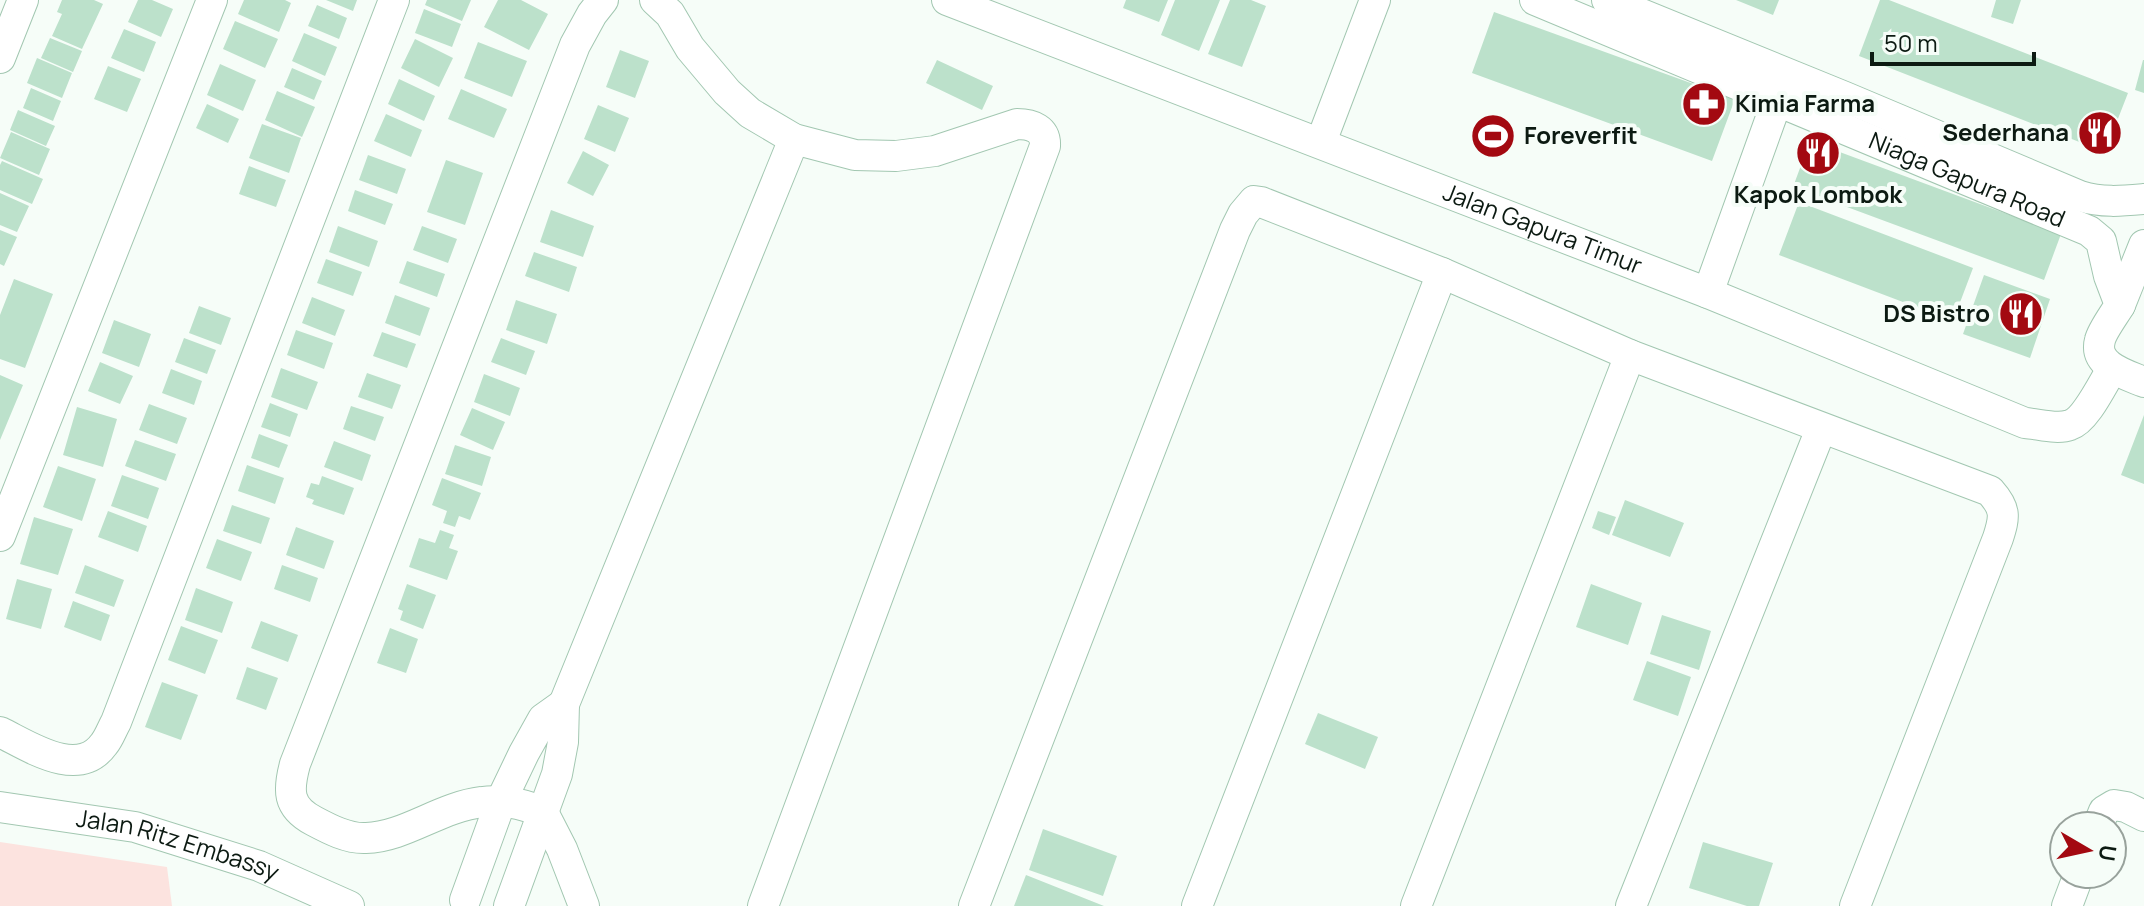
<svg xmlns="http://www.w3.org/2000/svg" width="2144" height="906" viewBox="0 0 2144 906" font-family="Manrope,sans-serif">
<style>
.green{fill:#fce3df}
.building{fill:#bce1cb}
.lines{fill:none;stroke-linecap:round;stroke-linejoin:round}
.minor-casing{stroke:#a2c7b1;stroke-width:32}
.minor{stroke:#fff;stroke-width:30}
.labels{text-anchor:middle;stroke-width:8;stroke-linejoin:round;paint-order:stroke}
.poi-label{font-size:24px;font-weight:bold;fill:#0c1a12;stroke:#f6fdf8;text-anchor:start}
.street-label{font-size:24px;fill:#0c1a12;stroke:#f6fdf8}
</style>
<rect width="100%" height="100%" fill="#f6fdf8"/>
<path class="green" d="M0,842L167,867L172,906H0Z"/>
<path class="building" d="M62,0H94L103,4L82,49L52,36L62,14L57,12Z
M138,0H152L173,9L161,37L128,22Z
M244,0H285L291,3L279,32L238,14Z
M326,0H357L353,11Z
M427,0H471L462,21L425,5Z
M498,0H521L548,14L529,50L484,27Z
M1126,0H1168L1159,22L1123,8Z
M1175,0H1220L1199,51L1161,35Z
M1230,0H1251L1266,6L1242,67L1208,54Z
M1736,0H1779L1773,15Z
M1880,0H1889L2128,93L2105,152L1859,56Z
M1996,0H2021L2013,24L1991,17Z
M317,5L347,18L339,39L308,26Z
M424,9L461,24L452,47L415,33Z
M1494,12L1735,99L1712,161L1472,73Z
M235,21L278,39L265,68L223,49Z
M124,29L156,42L144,72L111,58Z
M304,33L337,47L325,76L292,61Z
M50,38L82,51L73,72L41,58Z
M415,39L453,58L439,87L401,68Z
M478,42L527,61L512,97L464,78Z
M620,50L649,61L635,98L606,87Z
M37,58L72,73L62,98L27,83Z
M937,60L993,86L982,110L926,83Z
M2143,60H2144V93L2135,90Z
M220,64L256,80L243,111L207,95Z
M108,66L141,79L127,112L94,99Z
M292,68L322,81L314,100L284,87Z
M399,79L435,96L424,121L388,104Z
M31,88L61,101L53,121L23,108Z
M461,89L507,109L494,138L448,119Z
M277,91L315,107L302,137L265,120Z
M207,104L239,119L228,143L196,128Z
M598,105L629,118L615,152L584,139Z
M18,110L55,126L46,146L10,130Z
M386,114L422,130L411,157L374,141Z
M262,124L301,138L289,173L249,158Z
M11,132L50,149L39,175L0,158Z
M1810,141L2061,234L2044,280L1793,187Z
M583,151L609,165L593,196L567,183Z
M368,155L406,169L397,194L359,180Z
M446,160L483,173L465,225L427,212Z
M2,161L43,179L32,204L0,190V165Z
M249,166L286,180L276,207L239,194Z
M355,190L393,204L385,225L348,211Z
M0,193L29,206L17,232L0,225Z
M1799,202L1973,268L1953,321L1779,255Z
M551,210L594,226L583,257L540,242Z
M338,226L378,241L369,267L329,252Z
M422,226L457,239L448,263L413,250Z
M0,230L17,237L4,266L0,264Z
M534,252L577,267L569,292L525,276Z
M326,259L362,272L353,296L317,283Z
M407,261L445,274L437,297L399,283Z
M1984,275L2050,299L2030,358L1963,334Z
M14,279L53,294L25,368L0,359V315Z
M395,295L430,308L420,336L385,323Z
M312,297L345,310L335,336L302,323Z
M516,300L557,314L547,344L506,330Z
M199,306L231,318L221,345L189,333Z
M114,320L151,334L139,367L102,353Z
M296,330L333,343L324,369L287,355Z
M382,332L416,344L407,368L373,356Z
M184,338L216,350L207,374L175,362Z
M501,338L535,351L526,375L491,362Z
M100,362L133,376L120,404L88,391Z
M281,368L318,382L307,410L271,397Z
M171,369L202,381L194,405L162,393Z
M367,373L401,385L392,409L358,397Z
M484,374L520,388L510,416L474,402Z
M0,375L23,385L0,440Z
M270,403L298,414L290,437L261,427Z
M149,404L187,418L177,444L139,430Z
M351,406L384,417L375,441L343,429Z
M77,407L117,419L103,467L63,455Z
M472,408L505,422L493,450L460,435Z
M2144,415V484L2121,475Z
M259,434L288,445L279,468L251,458Z
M135,440L176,454L166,481L125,466Z
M334,441L371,455L362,481L324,467Z
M455,445L491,457L482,486L445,474Z
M247,465L284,478L275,504L238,491Z
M58,466L96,479L82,521L43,507Z
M122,475L159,488L148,519L111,506Z
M322,476L354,488L344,515L312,504L314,500L306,497L311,483L319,485Z
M442,478L481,493L470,520L459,516L455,527L443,523L447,511L432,505Z
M1625,500L1684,523L1670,557L1612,535Z
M232,505L270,518L261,544L223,531Z
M108,511L147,526L138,552L98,537Z
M1598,511L1616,517L1609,535L1592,528Z
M34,517L73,529L58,575L20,564Z
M296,527L334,541L324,569L286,555Z
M440,530L454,535L449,548L458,551L447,580L409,567L419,538L435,543Z
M217,539L252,552L241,581L206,568Z
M85,565L124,580L114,607L75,593Z
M282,565L318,578L310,602L274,589Z
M17,579L52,589L41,629L6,619Z
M407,584L436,595L423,629L400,620L403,611L398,609Z
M1591,584L1642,603L1628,645L1576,627Z
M196,588L233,602L222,633L185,620Z
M73,601L110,615L101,641L64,627Z
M1662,615L1711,631L1699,670L1650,654Z
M261,621L298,635L288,662L251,648Z
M181,626L218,640L205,674L168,660Z
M390,628L418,639L406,673L377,663Z
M1647,661L1691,677L1678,716L1633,700Z
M247,667L278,678L266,710L236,699Z
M162,682L198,695L181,740L145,727Z
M1318,713L1378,737L1365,769L1305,744Z
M1043,829L1117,856L1103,896L1029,870Z
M1703,842L1773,863L1759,906H1747L1689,888Z
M1026,875L1104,906H1014Z"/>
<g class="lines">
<g class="minor-casing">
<g id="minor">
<path d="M655,0L670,14L690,48L727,92L750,113L794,139L855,155L896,156L935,151L1017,124C1032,124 1046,129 1045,146L763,906"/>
<path id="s1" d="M947,0L1708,293L2025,423C2039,424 2057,430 2070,425C2086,420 2103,383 2112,369"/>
<path id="s2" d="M1535,0L2089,231L2101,241L2109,276L2120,305C2114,315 2102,331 2100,340C2093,366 2127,375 2144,382"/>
<path d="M1607,0L1845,97L2080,196C2102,203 2122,201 2144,199"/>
<path d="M0,58L23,0"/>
<path d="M1321,142L1375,0"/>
<path d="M1708,293L1777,101"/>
<path d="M2120,305L2144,245"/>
<path d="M0,536L212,0"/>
<path d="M564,704L794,139"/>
<path d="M0,732C29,746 78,780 104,744C109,738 112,729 116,722L394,0"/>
<path id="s3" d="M0,807L135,827L259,866L349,906"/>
<path d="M2098,826L2104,811L2114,805L2126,807L2144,816"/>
<path d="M465,900L501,801L524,753L543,719L564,704L563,742L557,774L509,906"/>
<path d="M584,906L562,849L543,812C523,804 503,799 482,802C440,807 405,837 366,838C348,839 329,829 314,821C287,807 288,790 295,764L575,45L592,14L603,0"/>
<path d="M974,906L1235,230L1243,214L1254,201L1261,202L1442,273L1630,355L1990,491C2006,509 2005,516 1998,538L1855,906"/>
<path d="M1197,906L1442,273"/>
<path d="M1416,906L1630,355"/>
<path d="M1631,906L1821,429"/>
<path d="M2067,906L2079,874"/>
</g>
</g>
<use href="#minor" class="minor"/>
</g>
<defs>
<g id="pharmacy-disc" transform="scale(2.3)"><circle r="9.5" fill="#a30911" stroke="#f6fdf8"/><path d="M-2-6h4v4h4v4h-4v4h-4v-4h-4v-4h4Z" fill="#fff"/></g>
<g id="restaurant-disc" transform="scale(2.3)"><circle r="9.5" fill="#a30911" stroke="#f6fdf8"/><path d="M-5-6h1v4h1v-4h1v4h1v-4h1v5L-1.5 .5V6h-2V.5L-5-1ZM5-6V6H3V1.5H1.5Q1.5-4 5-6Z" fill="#fff"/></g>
<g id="stadium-disc" transform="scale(2.3)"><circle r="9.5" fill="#a30911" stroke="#f6fdf8"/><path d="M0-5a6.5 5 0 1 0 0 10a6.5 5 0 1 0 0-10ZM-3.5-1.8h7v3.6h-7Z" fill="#fff"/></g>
</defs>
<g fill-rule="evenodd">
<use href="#pharmacy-disc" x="1704" y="104"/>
<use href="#restaurant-disc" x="2100" y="133"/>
<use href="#stadium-disc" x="1493" y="136"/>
<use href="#restaurant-disc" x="1818" y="153"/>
<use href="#restaurant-disc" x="2021" y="314"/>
</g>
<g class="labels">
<g class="poi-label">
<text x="1735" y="112">Kimia Farma</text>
<text x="2069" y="141" text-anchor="end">Sederhana</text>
<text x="1524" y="144">Foreverfit</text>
<text x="1818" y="203" text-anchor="middle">Kapok Lombok</text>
<text x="1990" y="322" text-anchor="end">DS Bistro</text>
</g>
<g class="street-label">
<text dy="8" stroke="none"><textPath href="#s2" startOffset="468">Niaga Gapura Road</textPath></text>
<text dy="8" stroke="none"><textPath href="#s1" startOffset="638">Jalan Gapura Timur</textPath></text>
<text dy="8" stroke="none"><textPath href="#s3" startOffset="182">Jalan Ritz Embassy</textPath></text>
</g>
</g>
<g transform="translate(2088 850) rotate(99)"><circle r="38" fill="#f6fdf8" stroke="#98a29c" stroke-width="2"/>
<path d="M0-6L14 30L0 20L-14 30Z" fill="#a30911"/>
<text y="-12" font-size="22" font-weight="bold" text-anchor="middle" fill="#0c1a12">U</text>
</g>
<path d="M1872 52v12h162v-12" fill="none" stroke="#0c1a12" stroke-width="4"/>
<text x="1884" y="52" font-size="24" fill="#0c1a12" stroke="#f6fdf8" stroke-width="6" paint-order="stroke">50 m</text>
</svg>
